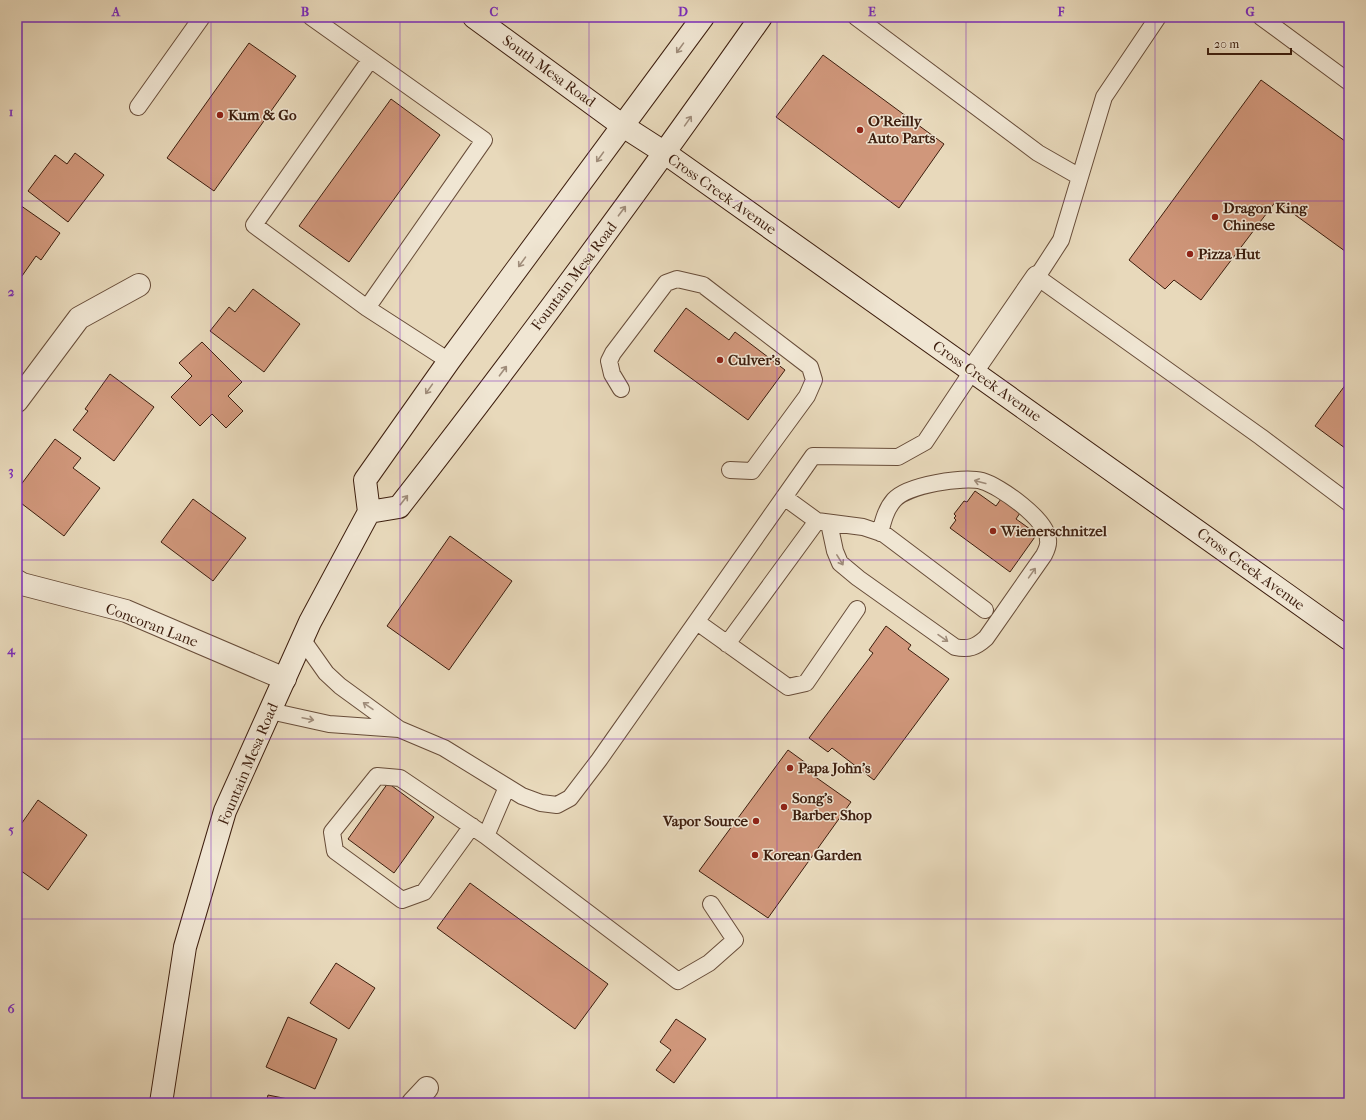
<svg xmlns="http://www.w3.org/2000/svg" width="1366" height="1120" viewBox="0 0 1366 1120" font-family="'IM FELL French Canon',serif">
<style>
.building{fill:#d0977b;stroke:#3d1e0e}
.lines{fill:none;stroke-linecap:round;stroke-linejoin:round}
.lane-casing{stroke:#684d39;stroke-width:18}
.street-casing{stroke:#684d39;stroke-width:24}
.secondary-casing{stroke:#3d1e0e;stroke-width:24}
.lane{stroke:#f0e6d3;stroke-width:16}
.street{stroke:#f0e6d3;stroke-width:22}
.secondary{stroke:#f0e6d3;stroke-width:22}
.oneway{stroke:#9f8c7a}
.grid{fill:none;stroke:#7b2cbf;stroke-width:1;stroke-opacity:0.55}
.poi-dot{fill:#8f2418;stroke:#f0e6d3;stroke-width:1.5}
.labels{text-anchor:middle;stroke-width:3;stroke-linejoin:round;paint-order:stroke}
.street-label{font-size:15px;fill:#3d1e0e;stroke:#f0e6d3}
.poi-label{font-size:15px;font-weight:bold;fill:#3d1e0e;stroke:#f0e6d3;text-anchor:start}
.neatline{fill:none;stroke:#7b2cbf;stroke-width:1.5}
.grid-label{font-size:13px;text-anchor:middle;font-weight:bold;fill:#7b2cbf}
</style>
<rect width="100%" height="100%" fill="#e8d9bb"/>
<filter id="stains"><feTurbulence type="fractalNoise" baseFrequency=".005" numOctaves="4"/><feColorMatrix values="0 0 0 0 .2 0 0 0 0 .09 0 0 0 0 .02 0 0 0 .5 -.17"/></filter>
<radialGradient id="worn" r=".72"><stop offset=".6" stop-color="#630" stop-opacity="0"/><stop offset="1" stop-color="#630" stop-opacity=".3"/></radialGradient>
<path class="building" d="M249,43L296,76L214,191L167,158Z
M823,55L944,144L899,208L776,117Z
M1261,80L1349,144V254L1276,201L1201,300L1174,280L1165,289L1129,260Z
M391,99L440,135L349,262L299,226Z
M75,153L104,175L68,222L28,191L55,155L67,164Z
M17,203L60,233L41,260L36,256L22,276L17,272Z
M17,289L21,292L17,297Z
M253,289L300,324L264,372L210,331L229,307L235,312Z
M686,308L729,340L735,332L785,370L748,420L654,351Z
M202,342L242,382L228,396L243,411L226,428L212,414L200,426L171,397L192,376L179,363Z
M110,374L154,407L114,461L73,430L88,411L85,409Z
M1349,380V451L1315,426Z
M55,439L81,458L73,468L100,488L64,536L17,500V490Z
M975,491L996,506L1001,499L1020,513L1016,519L1037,534L1010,572L950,528L956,520L954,518L956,516L954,514L964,501L967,502Z
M193,499L246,538L213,581L161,542Z
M450,536L512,581L449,670L387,626Z
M886,626L911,645L908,649L949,679L874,780L832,748L828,752L809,738L873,653L869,650Z
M788,750L810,766L807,771L851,802L768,918L699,871Z
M388,783L434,817L394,873L348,839Z
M17,798L22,801L17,807Z
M38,800L87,835L48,890L17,868V830Z
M470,883L608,984L575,1029L437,928Z
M336,963L375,988L349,1029L310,1003Z
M288,1017L337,1039L315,1089L266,1067Z
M676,1019L706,1039L674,1083L656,1070L671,1050L660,1042Z
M268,1095L308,1103H266Z"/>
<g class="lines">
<g class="lane-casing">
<path id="lane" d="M311,17L484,140L367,308L449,361
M856,17L1038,153L1080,177
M1158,17L1104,97L1061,240L1037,277L1261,437L1349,503
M1261,17L1349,82
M138,107L202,17
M367,308L254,225L370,60
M621,389L612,374L609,361L613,353L666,283L677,279L703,285L810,367L814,380L807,396L752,471L730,470
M817,521L863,527L884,534L985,610
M829,523L835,551L840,563L858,578L955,647C969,650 976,647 986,638L1044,555C1046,551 1049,545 1048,540C1048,520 1000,486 982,481C964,476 907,485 894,500C886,509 883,521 880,533
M697,622L788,687L806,683L857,609
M302,639L326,673L340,686L399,729L444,748L522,796L541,803L557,805L570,798L599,760L813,456L898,457L925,442L973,370
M727,644L817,521L784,497
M270,711L329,724L399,729
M507,787L486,836L678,981L709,963L735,940L711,904
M472,826L424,892L402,900L335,851L332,832L377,776L400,778L486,836"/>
</g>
<g class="street-casing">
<path id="street" d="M973,370L1037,277
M17,401L79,318L139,285
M17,581L22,584L126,611L285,679
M413,1103L427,1088"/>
</g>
<g class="secondary-casing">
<path id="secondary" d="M474,17L623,126L665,153L1349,639
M369,512L399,507C524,347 644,183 761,17
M161,1103L185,947L225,811L310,622L369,512L365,480L449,361L703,17"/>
</g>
<use href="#lane" class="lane"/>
<use href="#street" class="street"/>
<use href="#secondary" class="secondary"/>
</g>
<defs><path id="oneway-shaft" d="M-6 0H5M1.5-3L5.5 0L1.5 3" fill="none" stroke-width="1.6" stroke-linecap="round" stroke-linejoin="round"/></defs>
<g class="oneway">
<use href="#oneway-shaft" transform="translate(680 48) rotate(126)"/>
<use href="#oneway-shaft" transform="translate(688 121) rotate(-55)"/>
<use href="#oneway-shaft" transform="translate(600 157) rotate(126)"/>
<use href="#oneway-shaft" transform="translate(622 211) rotate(-53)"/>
<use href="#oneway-shaft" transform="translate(522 262) rotate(126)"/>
<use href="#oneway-shaft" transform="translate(503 371) rotate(-53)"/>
<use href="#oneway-shaft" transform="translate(429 389) rotate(125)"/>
<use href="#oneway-shaft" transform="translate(980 482) rotate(-165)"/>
<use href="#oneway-shaft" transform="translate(404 500) rotate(-52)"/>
<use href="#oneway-shaft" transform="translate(840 560) rotate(58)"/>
<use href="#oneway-shaft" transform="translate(1032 573) rotate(-55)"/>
<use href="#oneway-shaft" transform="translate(943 638) rotate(35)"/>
<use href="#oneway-shaft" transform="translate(368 706) rotate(-145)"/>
<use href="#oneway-shaft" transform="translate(308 719) rotate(12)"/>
</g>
<path class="grid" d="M211,17V1103M400,17V1103M589,17V1103M777,17V1103M966,17V1103M1155,17V1103M17,201H1349M17,381H1349M17,560H1349M17,739H1349M17,919H1349"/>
<g class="poi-dot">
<circle cx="220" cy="115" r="4"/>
<circle cx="860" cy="130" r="4"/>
<circle cx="1215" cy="217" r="4"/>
<circle cx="1190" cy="254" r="4"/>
<circle cx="720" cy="360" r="4"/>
<circle cx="993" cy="531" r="4"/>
<circle cx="790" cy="768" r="4"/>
<circle cx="784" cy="807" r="4"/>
<circle cx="756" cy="821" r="4"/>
<circle cx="755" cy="855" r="4"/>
</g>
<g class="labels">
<g class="street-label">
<text transform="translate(549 71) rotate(36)" y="5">South Mesa Road</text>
<text transform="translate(722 194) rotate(35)" y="5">Cross Creek Avenue</text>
<text transform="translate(574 276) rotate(-53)" y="5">Fountain Mesa Road</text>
<text transform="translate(987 381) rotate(35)" y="5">Cross Creek Avenue</text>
<text transform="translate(1251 569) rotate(36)" y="5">Cross Creek Avenue</text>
<text transform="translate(152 625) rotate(21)" y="5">Concoran Lane</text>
<text transform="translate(248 764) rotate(-67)" y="5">Fountain Mesa Road</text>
</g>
<g class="poi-label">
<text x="228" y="120">Kum &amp; Go</text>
<text x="868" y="126">O'Reilly<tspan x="868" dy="17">Auto Parts</tspan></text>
<text x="1223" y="213">Dragon King<tspan x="1223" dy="17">Chinese</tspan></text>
<text x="1198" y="259">Pizza Hut</text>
<text x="728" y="365">Culver's</text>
<text x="1001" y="536">Wienerschnitzel</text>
<text x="798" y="773">Papa John's</text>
<text x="792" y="803">Song's<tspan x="792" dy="17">Barber Shop</tspan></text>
<text x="748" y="826" text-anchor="end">Vapor Source</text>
<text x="763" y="860">Korean Garden</text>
</g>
</g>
<rect width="1366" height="1120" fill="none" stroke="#e8d9bb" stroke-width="44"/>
<path d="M1208 48v6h83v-6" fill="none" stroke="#3d1e0e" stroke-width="2"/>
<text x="1214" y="48" font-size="12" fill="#3d1e0e" stroke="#f0e6d3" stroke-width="3" paint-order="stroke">20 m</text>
<rect x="22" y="22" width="1322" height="1076" class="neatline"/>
<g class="grid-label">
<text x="116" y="16">A</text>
<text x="305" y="16">B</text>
<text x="494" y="16">C</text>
<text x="683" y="16">D</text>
<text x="872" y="16">E</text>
<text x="1061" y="16">F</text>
<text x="1250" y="16">G</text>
<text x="11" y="116">1</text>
<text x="11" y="296">2</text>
<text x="11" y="475">3</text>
<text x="11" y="654">4</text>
<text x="11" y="834">5</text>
<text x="11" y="1013">6</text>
</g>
<rect width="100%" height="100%" filter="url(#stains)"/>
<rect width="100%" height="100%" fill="url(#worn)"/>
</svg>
